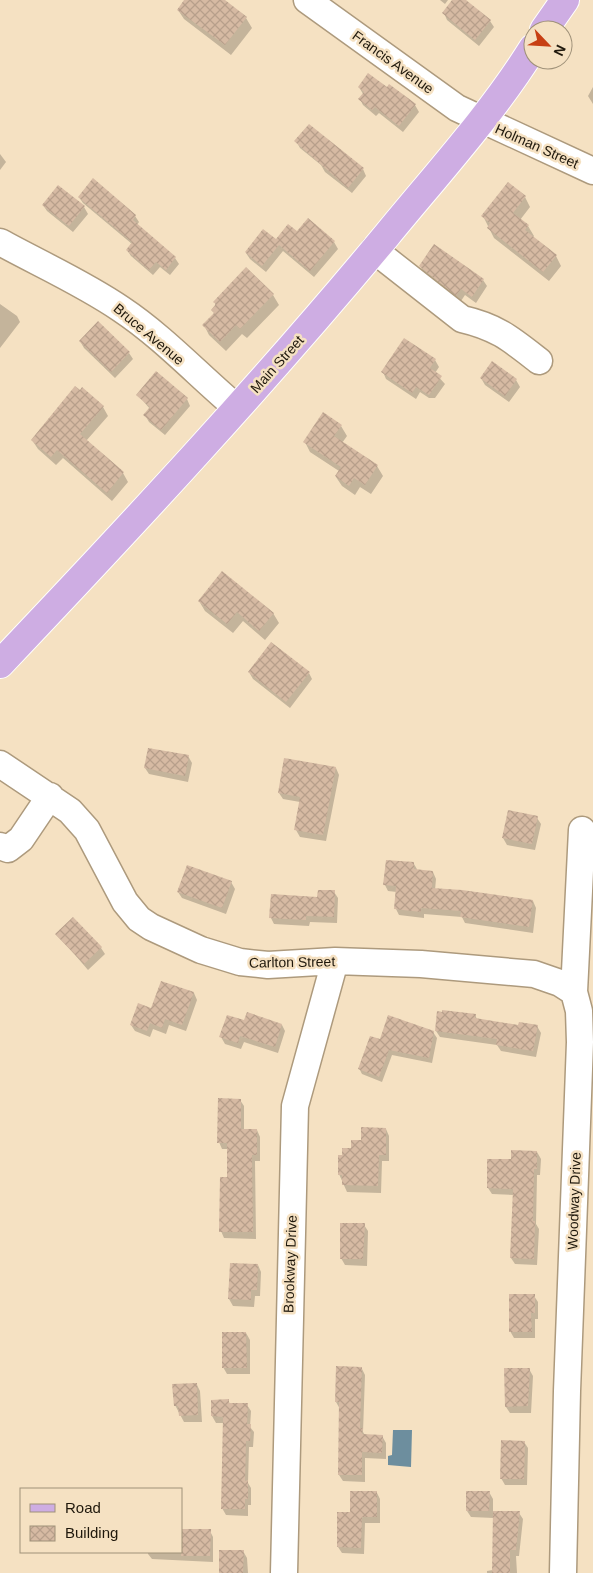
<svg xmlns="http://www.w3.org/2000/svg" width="593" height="1573" viewBox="0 0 593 1573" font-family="Arial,sans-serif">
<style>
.water{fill:#6d8e9e}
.shadow{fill:#0003}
.building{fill:url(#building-cross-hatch)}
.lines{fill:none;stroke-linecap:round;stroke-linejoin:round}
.minor-casing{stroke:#ad9a7d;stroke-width:29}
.major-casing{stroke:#fff;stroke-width:30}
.minor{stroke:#fff;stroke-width:26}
.major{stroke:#ceade3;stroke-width:28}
.labels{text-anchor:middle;stroke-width:5;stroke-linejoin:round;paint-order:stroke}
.street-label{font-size:14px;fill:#1f180c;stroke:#f5e1c2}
</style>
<defs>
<pattern id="building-cross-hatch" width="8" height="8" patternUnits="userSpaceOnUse" patternTransform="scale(1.25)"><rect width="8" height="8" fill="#d6baa3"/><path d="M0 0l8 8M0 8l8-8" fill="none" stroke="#b79f8b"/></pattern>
</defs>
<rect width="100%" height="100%" fill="#f5e1c2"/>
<path class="water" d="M393,1430H412L411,1467L388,1465V1456L392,1455Z"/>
<path class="shadow" d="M186,0H223L246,18L252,28L231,55L184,19L178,10Z
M440,0H448L445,4Z
M454,0H464L490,21L494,27L479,46L447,20L444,13Z
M359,87L387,89L415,105L419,112L403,132L379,113L376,116L363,105L360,99L363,94Z
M593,87V104L588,96Z
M296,141L363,169L366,176L352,193L325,172L321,165L300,148Z
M0,154L6,162L0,170Z
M79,197L135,216L139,222L137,225L175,258L179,264L170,275L160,267L153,275L131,256L127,250L132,244L83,203Z
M525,197L530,207L520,220L528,226L534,236L532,238L556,256L561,266L549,281L494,238L483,216Z
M43,205L84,207L88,214L73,232L47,211Z
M297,233L334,242L338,249L314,277L283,251L266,272L250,259L246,253Z
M420,266L483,280L487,286L476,303L465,295L461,301L424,273Z
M273,295L279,305L247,338L242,334L226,351L209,335L204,325L215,314V302Z
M0,304L17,316L20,322L0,348Z
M98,323L129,353L133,359L115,378L84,348L80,341Z
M435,360L439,367L435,373L445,384L435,398H429L420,392L416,399L386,379L383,372Z
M481,378L516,380L520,387L509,402L485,385Z
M138,395L187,399L190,406L165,435L149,422L145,415L150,409Z
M103,407L108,416L86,441L123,473L128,482L112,501L63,458L56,465L38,449L32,440Z
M341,426L347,436L342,443L377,466L383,476L371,494L360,487L355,495L342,486L336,477L339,471L310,452L305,442Z
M199,601L273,613L279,623L265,640L243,621L233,633L205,611Z
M249,672L309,673L312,679L290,708L253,679Z
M188,756L192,763L188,782L149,774L145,768Z
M336,768L339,775L326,841L300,837L296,830L300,802L283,799L279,793Z
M537,818L541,824L535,850L507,845L503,838Z
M414,864L418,871L433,872L436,879L435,890L533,901L536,908L533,933L465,923L462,917L424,914V918L399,915L396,909L397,892L388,891L385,885Z
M231,882L235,889L226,914L182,898L178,892Z
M334,892L338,898L337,923L310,922L309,926L274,924L271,918Z
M57,934L101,948L105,954L88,970Z
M162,982L194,993L197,1000L186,1031L169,1025L166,1034L153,1029L150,1037L135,1031L131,1025L152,1009Z
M475,1015L477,1019L519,1026H537L541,1033L536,1057L501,1051L497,1045L440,1037L436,1031Z
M245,1022L282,1025L285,1031L278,1053L244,1042L241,1049L225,1044L221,1037Z
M433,1032L437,1038L432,1063L392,1055L382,1082L362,1074L359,1068L380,1041Z
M240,1100L244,1106V1130H257L260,1137V1161H255L256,1239L224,1238L221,1231L228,1179V1149H222L219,1142Z
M386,1129L389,1136V1161H382L381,1193L347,1192L339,1174L352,1150L362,1141Z
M537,1152L541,1159L540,1175H537L536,1224L539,1229L537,1265L515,1264L511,1258L514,1195L492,1194L488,1188L512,1160Z
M364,1225L368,1231L367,1266L345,1265L341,1258Z
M258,1265L261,1272L260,1296H255L254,1307L233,1306L229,1299Z
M534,1296L538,1302V1319H535V1338H514L510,1331Z
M246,1333L250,1340V1374H227L223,1367Z
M362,1369L365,1375L363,1432L365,1435L382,1436L386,1443V1459L365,1458V1482L343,1481L339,1475L340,1409L336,1402Z
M529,1369L533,1376L531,1413H510L506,1407Z
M197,1385L200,1391L202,1422H184L175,1405Z
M228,1400L230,1404L247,1405L251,1411L250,1427L254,1432L253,1447H249L248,1483L251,1488V1505H248V1516L226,1515L222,1508L224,1423H216L212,1416L213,1401Z
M524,1442L528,1448L527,1485H505L501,1478Z
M489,1492L493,1499V1512L519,1513L523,1519L519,1556H516L517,1573H487V1571L493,1570L494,1518L471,1517L467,1511Z
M377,1493L380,1499V1523H365L364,1554L342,1553L338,1547L351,1513Z
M210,1531L213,1537V1562L152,1559L148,1554V1552H181Z
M243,1551L247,1558L248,1573H220Z"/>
<path class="building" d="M184,0H225L247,17L225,45L177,10Z
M452,0H466L491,20L475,40L442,13Z
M368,73L387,87L389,84L416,104L399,126L375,107L372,110L358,99L364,92L358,87Z
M309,124L364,168L348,188L294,141Z
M93,178L136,215L133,220L176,257L166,270L156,262L149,270L126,250L132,242L78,197Z
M508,182L526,196L513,213L529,225L525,230L557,255L543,272L487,228L490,223L481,216Z
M58,185L85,206L69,226L42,205Z
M308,218L335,241L310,271L279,245L262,266L245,252L263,229L276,239L288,224L297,231Z
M434,244L484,279L472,297L461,289L456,296L419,266Z
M246,267L274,294L240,329L236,325L220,342L202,325L214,313L211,310L216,304L213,302Z
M98,321L130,352L111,372L79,341Z
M404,338L436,359L430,368L442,376L429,395L416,387L412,393L381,372Z
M492,361L517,379L505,396L480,378Z
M156,371L188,398L161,430L143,415L150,407L136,395Z
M75,386L80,390L82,387L104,406L80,434L124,472L107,493L57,450L51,457L31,440Z
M323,412L342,425L334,436L378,465L365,485L354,478L349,486L335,476L341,467L303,442Z
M222,571L274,613L259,631L237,612L227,624L198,601Z
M271,642L310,672L286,702L248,672Z
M148,748L189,755L185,776L144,768Z
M284,758L336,767L323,835L294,830L300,797L278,793Z
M508,810L538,816L532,844L502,838Z
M386,860L414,862V869L433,871L432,888L462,890L533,900L529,927L460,917L461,911L421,908V912L394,909L396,886L383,885Z
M187,865L232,881L222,908L177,892Z
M318,890H335L334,917L306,916V920L269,918L271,894L317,897Z
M73,917L102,947L84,964L55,934Z
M161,981L194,992L182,1025L165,1019L162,1028L150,1023L147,1031L130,1025L138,1003L151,1008Z
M442,1010L476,1014L475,1018L518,1025L519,1022L538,1025L533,1051L496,1045L497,1039L435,1031L437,1011L442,1012Z
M247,1012L282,1024L275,1047L240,1036L238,1043L219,1037L227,1015L244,1020Z
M388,1015L434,1031L429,1058L389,1050L379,1077L358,1069L370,1036L380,1039Z
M218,1098L241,1099V1129H257V1155H252L253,1232H219L220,1177H227V1143H217Z
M361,1127L386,1128V1155H379L378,1186L342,1185V1175H338V1155H342V1148H351V1140H361Z
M511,1150L537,1151V1169H534L533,1221H535L534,1259L510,1258L513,1189L487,1188V1159H511Z
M340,1223H365L363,1259H340Z
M230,1263L258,1264L257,1290H251V1300L228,1299Z
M509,1294H535V1313H531L532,1332H509Z
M222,1332H246L247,1368H222Z
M336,1366L362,1367L360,1428H363L362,1434L383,1435L382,1453L362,1452V1475H338L339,1402H335Z
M504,1368H530L528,1406L505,1407Z
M197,1383L198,1415L179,1416L178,1406H174L172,1384Z
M229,1399V1403H248L247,1424H251L250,1441H246L245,1481L248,1480V1499H245V1509H221L223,1417L211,1416V1400Z
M501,1440L525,1441L524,1479H500Z
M350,1491H377V1517H362L361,1548L337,1547V1512H350Z
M466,1491H490L489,1511H466Z
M493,1511H520L516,1550H510V1573H492Z
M181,1529H211L210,1556H181Z
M219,1550H244L243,1573H219Z"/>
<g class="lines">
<g class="minor-casing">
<path id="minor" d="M307,0L457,108L593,171
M0,242C40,264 83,283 121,309C163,337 198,375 237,408
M374,250L462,319C497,327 511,339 539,361
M0,764L70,811L87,830L125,902L139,919L151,927L201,950L240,962L268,965L335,961L421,964L534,974L560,983L574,992
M0,846L8,849L21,839L50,796
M284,1573L295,1106L335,961
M563,1573L567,1391L580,1042L579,1011L574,992L582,830"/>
</g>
<g class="major-casing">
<path id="major" d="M544,30L565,0
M0,664C133,524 264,383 387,235C437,174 491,115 533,48"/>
</g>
<use href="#minor" class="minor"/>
<use href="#major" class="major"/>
</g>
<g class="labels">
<g class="street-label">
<text transform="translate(393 62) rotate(36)" y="5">Francis Avenue</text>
<text transform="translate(537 146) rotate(24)" y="5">Holman Street</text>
<text transform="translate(149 334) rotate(40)" y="5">Bruce Avenue</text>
<text transform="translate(277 364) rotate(-48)" y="5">Main Street</text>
<text transform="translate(292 962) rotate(-1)" y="5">Carlton Street</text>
<text transform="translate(574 1201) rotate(-88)" y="5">Woodway Drive</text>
<text transform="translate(290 1264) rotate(-88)" y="5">Brookway Drive</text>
</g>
</g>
<rect x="20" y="1488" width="162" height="65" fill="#f5e1c2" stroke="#9f9179"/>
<rect x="30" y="1504" width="25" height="8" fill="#ceade3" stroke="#9f9179"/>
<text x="65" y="1513" font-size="15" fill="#1f180c">Road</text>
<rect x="30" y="1526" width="25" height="15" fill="url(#building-cross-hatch)" stroke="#9f9179"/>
<text x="65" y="1538" font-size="15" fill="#1f180c">Building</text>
<g transform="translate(548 45) rotate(115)"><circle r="24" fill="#f5e1c2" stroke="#9f9179"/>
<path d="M0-4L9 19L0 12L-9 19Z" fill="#c73f13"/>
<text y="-8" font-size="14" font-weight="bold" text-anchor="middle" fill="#1f180c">N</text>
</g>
</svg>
